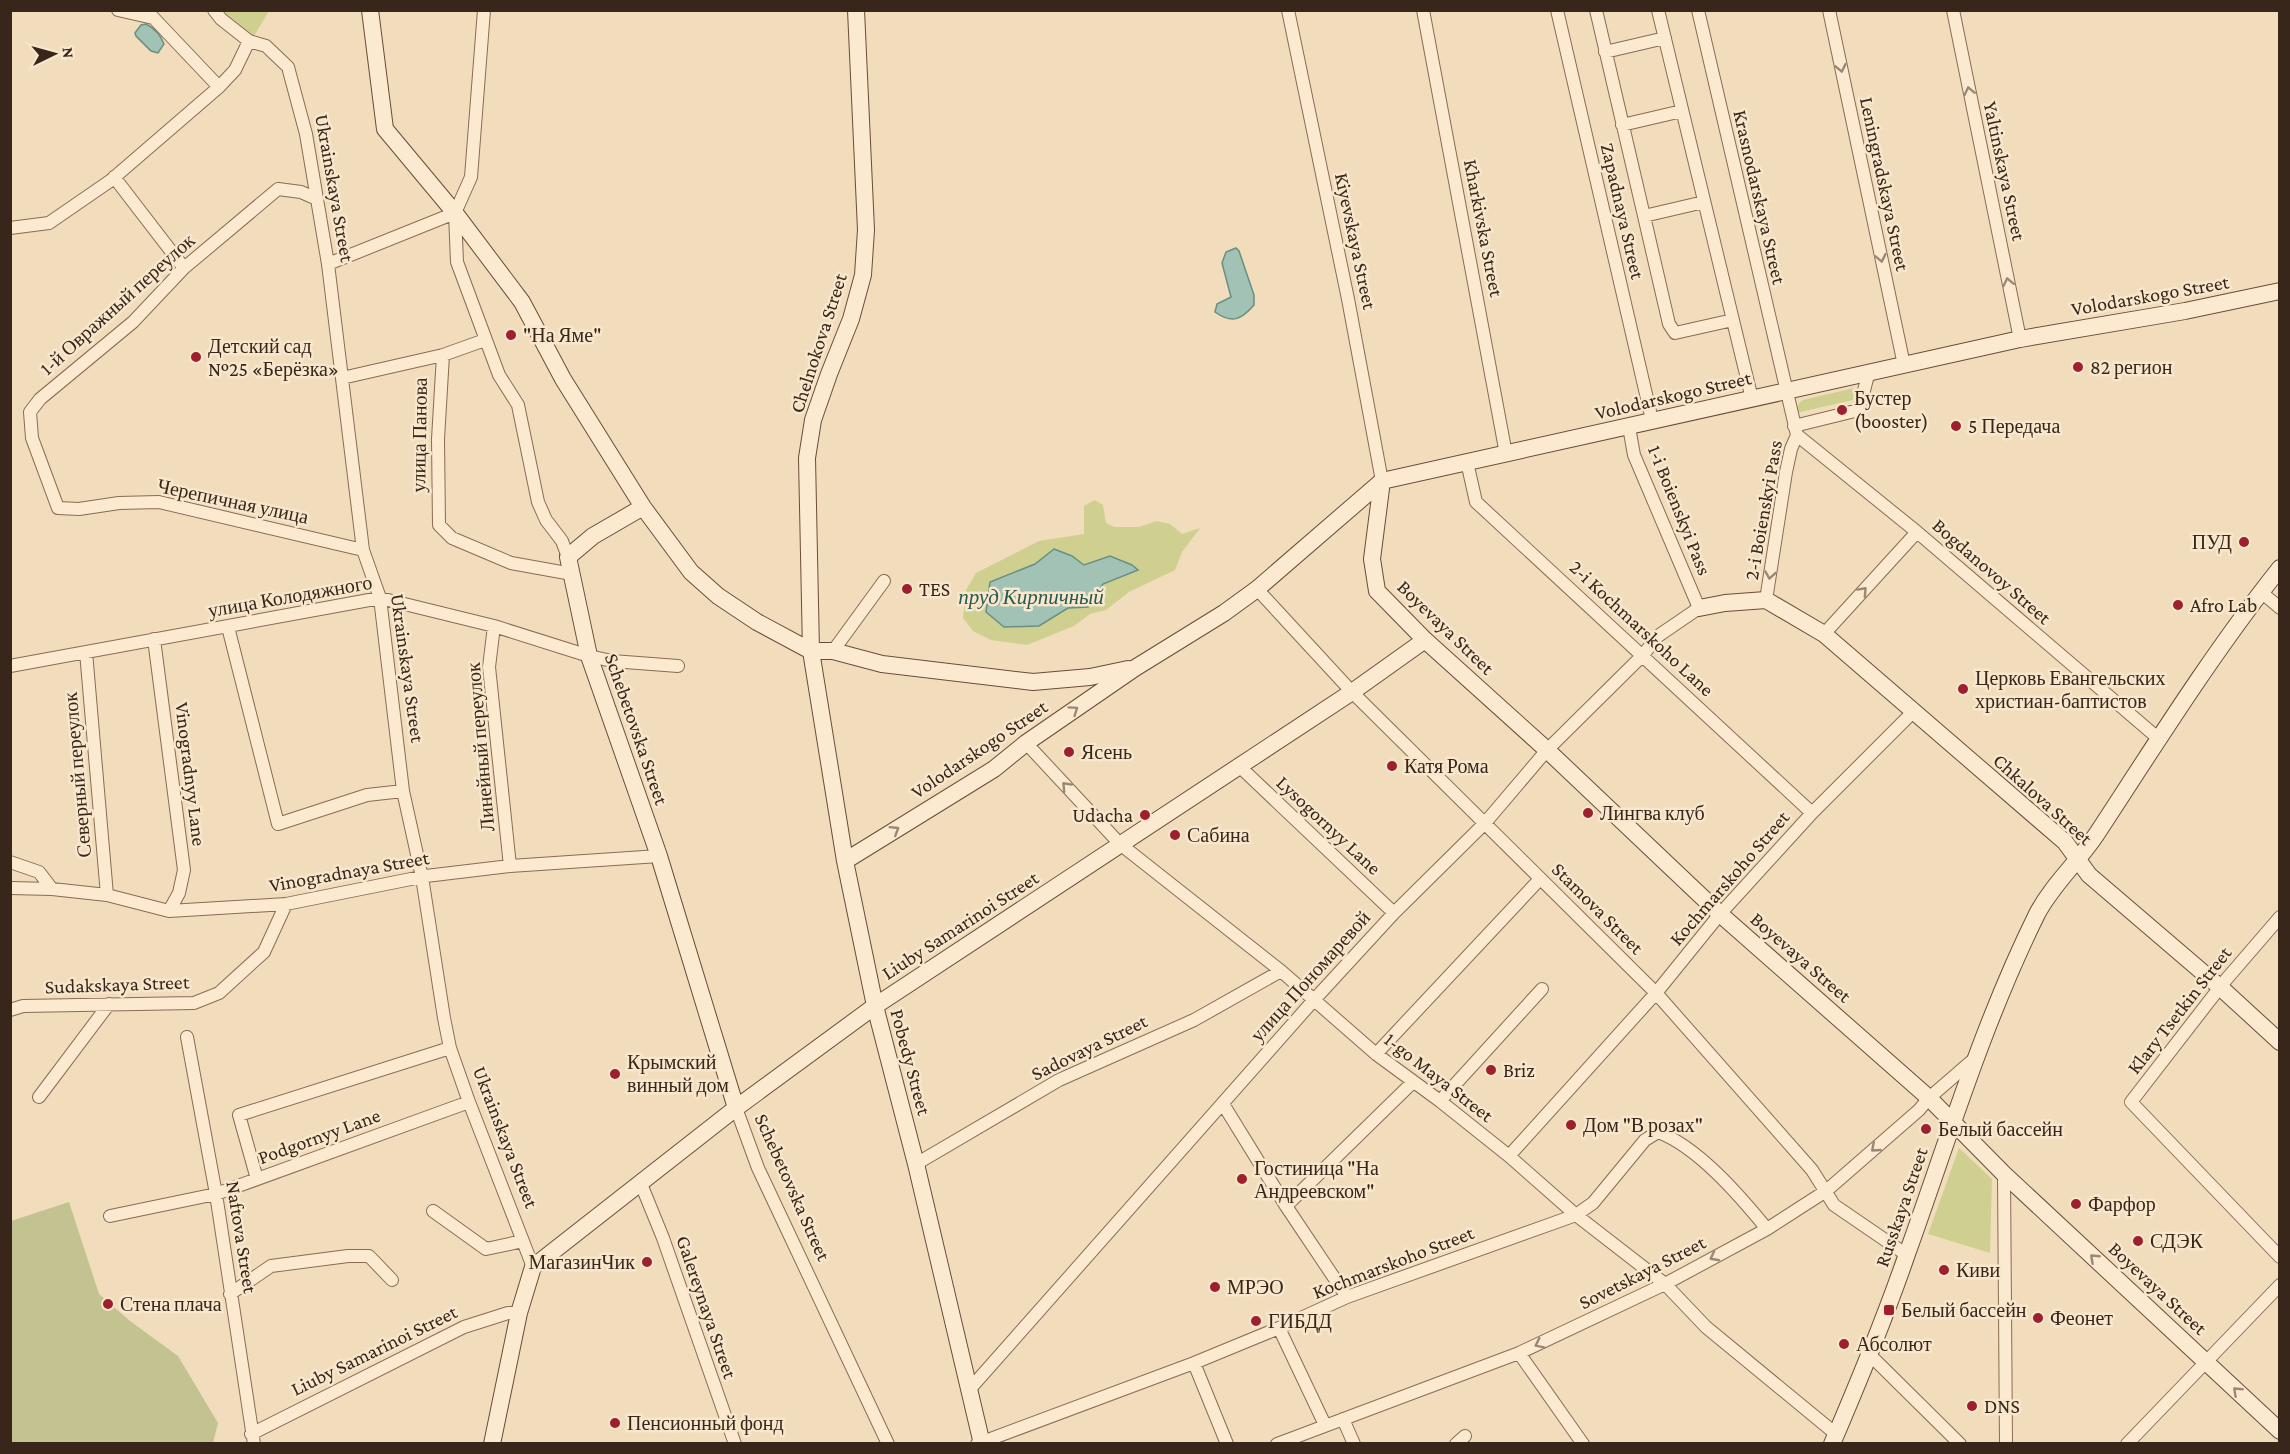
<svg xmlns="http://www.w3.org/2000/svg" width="2290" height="1454" viewBox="0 0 2290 1454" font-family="'Crimson Pro',serif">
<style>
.green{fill:#cfd090;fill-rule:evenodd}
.cemetery{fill:#c2c390}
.water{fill:#a1c2b5;stroke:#679082;stroke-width:1.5}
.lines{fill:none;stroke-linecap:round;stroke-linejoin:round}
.street-casing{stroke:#8a6b54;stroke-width:14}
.secondary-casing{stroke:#6b4c38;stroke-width:18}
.street{stroke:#fbead0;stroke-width:12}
.secondary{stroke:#fbead0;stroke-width:16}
.oneway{stroke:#9a8875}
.poi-dot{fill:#9d202e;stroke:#f8e7cc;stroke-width:2}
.labels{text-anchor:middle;stroke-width:5;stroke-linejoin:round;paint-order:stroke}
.street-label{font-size:20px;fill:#38261a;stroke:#f8e7cc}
.poi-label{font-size:20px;fill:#38261a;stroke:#f8e7cc;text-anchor:start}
.water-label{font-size:21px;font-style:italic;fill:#285951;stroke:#f8e7cc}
</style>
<rect width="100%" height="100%" fill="#f1dcbc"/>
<path class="green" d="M222,11H269L254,36Z
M1854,388L1853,400L1796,413L1799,403L1803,400Z
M1095,500L1103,505L1106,523L1114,527H1139L1157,521L1170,524L1182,534L1200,528L1182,552L1175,570L1129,592L1106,610L1090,614L1074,626L1027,645L991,640L973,631L963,618L966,590L976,573L1039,541L1084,534V506ZM1072,556L1085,565L1110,556L1138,570L1103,584L1087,607L1068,608L1039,626L1009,574L1035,564Z
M1959,1148L1992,1179L1990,1253L1928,1234Z"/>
<path class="cemetery" d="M69,1202L99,1294L130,1321L178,1356L218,1423L213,1443H11V1221Z"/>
<path class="water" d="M146,24C154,28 161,36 164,44L158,53L151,51L136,36L135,33L141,25Z
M1236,248L1239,251L1254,295V305C1241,320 1232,324 1215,312L1217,304L1231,297L1222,263L1226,252Z
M1054,549L1072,556L1084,565L1110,556L1132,565L1138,570L1103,584L1088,607L1068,608L1039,626L1004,627L986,612L990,582L1035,564Z"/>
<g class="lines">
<g class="street-casing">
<path id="street" d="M118,10L153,18
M146,10L219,87
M214,10L221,19L249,41L266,46L288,67L306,134L328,264L363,550L380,598L403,791L422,877L444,1018L450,1048L469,1102L533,1267
M484,10L471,177L455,213L457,262L499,375L518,405L538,502L546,520L562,541L568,557
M1288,10L1348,299L1382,481
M1423,10L1506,454
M1557,10L1652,420
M1596,10L1644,216L1704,202
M1658,10L1752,399
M1698,10L1797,435L1791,449L1786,472L1766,600
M1829,10L1904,365
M1953,10L2020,339
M1605,52L1665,38
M1622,125L1682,111
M114,177L184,268
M317,199L301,192L278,189L184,268L133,322L40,399L30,412L32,438L58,508L79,509L119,503L159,502L363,550
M1644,216L1669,324L1675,333L1733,320
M10,228L49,223L110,181L219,87L235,70L249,41
M328,264L455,213
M485,340L443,355L438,439L439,525L452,538L511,563L572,574
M342,378L443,355
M1794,426L1859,410L1868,375
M1797,435L1917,532L2159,739
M1467,462L1476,502L1812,813
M1257,589L1352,692L1656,993L1812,1170L1834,1205L1907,1255
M2261,592L2280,608
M494,626L489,667L510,866
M228,627L278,824L367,795L403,791
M1824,634L1917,532
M154,639L184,870L179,893L169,911
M833,651L884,581
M86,652L107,895
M10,666L380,598L494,626L589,656L612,661L678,666
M1026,743L1120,844L1281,971L1376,1054L1440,1101L1509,1156L1576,1215L1665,1284L1706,1327L1836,1434
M1238,765L1394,913
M10,862L39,872L52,889
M10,888L52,889L107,895L169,911L286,904L426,876L510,866L659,856
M2280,917L2224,982L2131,1102L2280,1257
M10,1010L23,1006L194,1003L219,993L264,952L286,904
M187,1037L216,1194L254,1444
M1376,1054L1540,879
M39,1097L109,1004
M1440,1101L1542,989
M1223,1104L1286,1206L1347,1297
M736,1108L758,1168L888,1444
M1509,1156L1656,993L1720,914L1812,813L1913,712
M916,1164L1059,1080L1194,1020L1281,971
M2004,1174L2006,1444
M257,1179L239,1115L450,1048
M641,1184L663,1238L735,1444
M1286,1206L1413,1082
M433,1211L486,1249L523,1241
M110,1216L216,1194L469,1102
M230,1294L271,1266L348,1256H369L392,1280
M1279,1328L1325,1425
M1519,1353L1583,1444
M1870,1355L1960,1444
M1194,1363L1227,1444
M969,1390L1313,1001L1394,913L1485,823L1547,750L1643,655L1658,636L1699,608L1634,455L1629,427
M1343,1419L1354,1444
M251,1434L464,1327L508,1313H519
M977,1444L1194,1363L1279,1328L1347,1297L1576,1215L1593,1203L1645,1140L1658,1132C1698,1147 1740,1196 1767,1229
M1277,1444L1519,1353L1665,1284L1767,1229L1826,1191L1919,1110L1929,1098L1974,1059
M1456,1444L1465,1436
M2127,1444L2280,1285"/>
</g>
<g class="secondary-casing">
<path id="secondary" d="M370,10L385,129L455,213L522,302L563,379L643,507L691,572L718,596L757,622L811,651
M856,10L866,230L863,275L851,319L829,374L813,420L807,458L811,651L845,861L875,1006L916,1164L982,1444
M1382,481L1372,559L1377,591L1425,640L1547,750L1720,914L1929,1098L2004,1174L2280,1431
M643,507L593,536L568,557L589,656L659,856L736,1108
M1699,608L1725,603L1766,600L1824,634L2065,842L2089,875L2221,988L2280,1042
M811,651H833L882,664L1033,682L1090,677L1128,669
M845,861L994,769L1026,743L1135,668L1224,613L1257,589L1382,481L2020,339L2185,311L2280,291
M492,1444L519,1313L533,1267L736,1108L875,1006L1352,692L1425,640
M1832,1444C1859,1381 1885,1318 1907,1254C1948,1140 1983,1023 2037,914C2052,885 2078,862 2096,835C2155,745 2213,652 2280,568"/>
</g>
<use href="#street" class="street"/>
<use href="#secondary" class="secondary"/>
</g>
<defs><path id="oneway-chevron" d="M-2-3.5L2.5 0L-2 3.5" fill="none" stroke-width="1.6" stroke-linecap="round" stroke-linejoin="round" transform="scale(1.5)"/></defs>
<g class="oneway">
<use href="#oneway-chevron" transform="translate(1841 68) rotate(78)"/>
<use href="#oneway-chevron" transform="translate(1969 91) rotate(-102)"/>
<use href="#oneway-chevron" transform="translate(1881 258) rotate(78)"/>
<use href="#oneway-chevron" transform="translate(2008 282) rotate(-102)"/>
<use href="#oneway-chevron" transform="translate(1770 575) rotate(99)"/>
<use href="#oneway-chevron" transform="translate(1863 591) rotate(-47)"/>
<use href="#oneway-chevron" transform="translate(1074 710) rotate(-35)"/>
<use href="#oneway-chevron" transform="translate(1066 786) rotate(-133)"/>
<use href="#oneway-chevron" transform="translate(895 830) rotate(-32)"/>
<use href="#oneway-chevron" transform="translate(1875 1148) rotate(139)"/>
<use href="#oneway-chevron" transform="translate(1714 1257) rotate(152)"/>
<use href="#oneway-chevron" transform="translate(2094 1258) rotate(-137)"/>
<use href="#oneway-chevron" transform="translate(1539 1344) rotate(154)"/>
<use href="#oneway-chevron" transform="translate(2237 1391) rotate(-137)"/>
</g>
<g class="poi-dot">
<circle cx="511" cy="335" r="6"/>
<circle cx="196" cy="357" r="6"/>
<circle cx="2078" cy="367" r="6"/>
<circle cx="1842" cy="410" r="6"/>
<circle cx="1956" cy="426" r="6"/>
<circle cx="2244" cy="542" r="6"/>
<circle cx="907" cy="589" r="6"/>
<circle cx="2178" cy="605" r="6"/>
<circle cx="1963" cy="689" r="6"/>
<circle cx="1069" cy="752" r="6"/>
<circle cx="1392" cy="766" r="6"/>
<circle cx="1588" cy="813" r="6"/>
<circle cx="1145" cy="815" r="6"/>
<circle cx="1175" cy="835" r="6"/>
<circle cx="1491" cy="1070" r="6"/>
<circle cx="615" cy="1074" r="6"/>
<circle cx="1571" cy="1125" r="6"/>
<circle cx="1926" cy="1129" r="6"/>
<circle cx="1242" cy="1179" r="6"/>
<circle cx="2076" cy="1204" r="6"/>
<circle cx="2138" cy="1241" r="6"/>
<circle cx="647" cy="1262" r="6"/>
<circle cx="1944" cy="1270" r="6"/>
<circle cx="1215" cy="1287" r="6"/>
<circle cx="108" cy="1304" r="6"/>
<rect x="1883" y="1304" width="12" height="12" rx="3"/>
<circle cx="2038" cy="1318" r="6"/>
<circle cx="1256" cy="1321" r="6"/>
<circle cx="1844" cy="1344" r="6"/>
<circle cx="1972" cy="1406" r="6"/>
<circle cx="615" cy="1423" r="6"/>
</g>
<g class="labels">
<g class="street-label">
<text transform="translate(2005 171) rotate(78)" y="7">Yaltinskaya Street</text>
<text transform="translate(1885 184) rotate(78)" y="7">Leningradskaya Street</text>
<text transform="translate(335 188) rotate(80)" y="7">Ukrainskaya Street</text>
<text transform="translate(1760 197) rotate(77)" y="7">Krasnodarskaya Street</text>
<text transform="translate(1623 211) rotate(77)" y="7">Zapadnaya Street</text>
<text transform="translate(1484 228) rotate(79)" y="7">Kharkivska Street</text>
<text transform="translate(1356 241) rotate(78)" y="7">Kiyevskaya Street</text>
<text transform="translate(2150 295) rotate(-10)" y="7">Volodarskogo Street</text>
<text transform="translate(117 304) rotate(-42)" y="7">1-й Овражный переулок</text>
<text transform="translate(818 343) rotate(-72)" y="7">Chelnokova Street</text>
<text transform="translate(1673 395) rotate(-13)" y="7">Volodarskogo Street</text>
<text transform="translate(419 435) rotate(-89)" y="7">улица Панова</text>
<text transform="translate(233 501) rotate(12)" y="7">Черепичная улица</text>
<text transform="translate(1680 510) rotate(68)" y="7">1-i Boienskyi Pass</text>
<text transform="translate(1763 510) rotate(-80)" y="7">2-i Boienskyi Pass</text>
<text transform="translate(1992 571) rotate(41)" y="7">Bogdanovoy Street</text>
<text transform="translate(290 596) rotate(-10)" y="7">улица Колодяжного</text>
<text transform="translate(1446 627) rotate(44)" y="7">Boyevaya Street</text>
<text transform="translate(1642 628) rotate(43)" y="7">2-i Kochmarskoho Lane</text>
<text transform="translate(408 668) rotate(82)" y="7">Ukrainskaya Street</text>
<text transform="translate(637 729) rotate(71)" y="7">Schebetovska Street</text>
<text transform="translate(480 747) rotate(-95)" y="7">Линейный переулок</text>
<text transform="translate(979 749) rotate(-34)" y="7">Volodarskogo Street</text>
<text transform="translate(191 774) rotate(83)" y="7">Vinogradnyy Lane</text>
<text transform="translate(77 775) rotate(-95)" y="7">Северный переулок</text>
<text transform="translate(2043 799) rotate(42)" y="7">Chkalova Street</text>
<text transform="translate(1329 825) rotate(43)" y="7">Lysogornyy Lane</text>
<text transform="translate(349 871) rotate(-10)" y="7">Vinogradnaya Street</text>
<text transform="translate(1729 878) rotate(-49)" y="7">Kochmarskoho Street</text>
<text transform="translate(1598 908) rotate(45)" y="7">Stamova Street</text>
<text transform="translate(960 925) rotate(-33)" y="7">Liuby Samarinoi Street</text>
<text transform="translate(1801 957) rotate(41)" y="7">Boyevaya Street</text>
<text transform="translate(1310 976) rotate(-48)" y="7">улица Пономаревой</text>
<text transform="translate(117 984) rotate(-2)" y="7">Sudakskaya Street</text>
<text transform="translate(2179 1010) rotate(-52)" y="7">Klary Tsetkin Street</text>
<text transform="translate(1089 1047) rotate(-26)" y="7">Sadovaya Street</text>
<text transform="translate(911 1062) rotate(75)" y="7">Pobedy Street</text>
<text transform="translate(1439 1077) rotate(38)" y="7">1-go Maya Street</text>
<text transform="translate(319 1136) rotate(-20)" y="7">Podgornyy Lane</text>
<text transform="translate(506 1137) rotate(69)" y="7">Ukrainskaya Street</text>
<text transform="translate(793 1187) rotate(66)" y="7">Schebetovska Street</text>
<text transform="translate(1901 1207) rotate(-71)" y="7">Russkaya Street</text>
<text transform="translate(242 1237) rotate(81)" y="7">Naftova Street</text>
<text transform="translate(1393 1262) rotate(-21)" y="7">Kochmarskoho Street</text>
<text transform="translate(1642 1272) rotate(-27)" y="7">Sovetskaya Street</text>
<text transform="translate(2158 1288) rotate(43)" y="7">Boyevaya Street</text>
<text transform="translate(707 1307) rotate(71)" y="7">Galereynaya Street</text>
<text transform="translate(374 1350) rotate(-26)" y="7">Liuby Samarinoi Street</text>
</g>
<g class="poi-label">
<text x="523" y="342">"На Яме"</text>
<text x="208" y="353">Детский сад<tspan x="208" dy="23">№25 «Берёзка»</tspan></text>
<text x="2090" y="374">82 регион</text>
<text x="1854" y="405">Бустер<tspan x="1854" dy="23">(booster)</tspan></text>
<text x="1968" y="433">5 Передача</text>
<text x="2232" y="549" text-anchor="end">ПУД</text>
<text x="919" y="596">TES</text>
<text x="2190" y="612">Afro Lab</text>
<text x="1975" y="685">Церковь Евангельских<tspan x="1975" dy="23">христиан-баптистов</tspan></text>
<text x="1081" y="759">Ясень</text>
<text x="1404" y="773">Катя Рома</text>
<text x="1600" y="820">Лингва клуб</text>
<text x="1133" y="822" text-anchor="end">Udacha</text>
<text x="1187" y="842">Сабина</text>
<text x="627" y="1069">Крымский<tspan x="627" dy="23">винный дом</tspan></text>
<text x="1503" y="1077">Briz</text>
<text x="1583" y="1132">Дом "В розах"</text>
<text x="1938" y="1136">Белый баcсейн</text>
<text x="1254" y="1175">Гостиница "На<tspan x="1254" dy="23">Андреевском"</tspan></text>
<text x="2088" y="1211">Фарфор</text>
<text x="2150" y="1248">СДЭК</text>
<text x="635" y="1269" text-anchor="end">МагазинЧик</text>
<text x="1956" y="1277">Киви</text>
<text x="1227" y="1294">МРЭО</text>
<text x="120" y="1311">Стена плача</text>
<text x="1901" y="1317">Белый бассейн</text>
<text x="2050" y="1325">Феонет</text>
<text x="1268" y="1328">ГИБДД</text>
<text x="1856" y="1351">Абсолют</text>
<text x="1984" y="1413">DNS</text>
<text x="627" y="1430">Пенсионный фонд</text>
</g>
<g class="water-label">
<text x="1031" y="604">пруд Кирпичный</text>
</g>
</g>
<rect width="2290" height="1454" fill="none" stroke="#38261a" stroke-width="24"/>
<g transform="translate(54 54) rotate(85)" stroke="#f8e7cc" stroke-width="4.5" paint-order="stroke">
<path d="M0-4.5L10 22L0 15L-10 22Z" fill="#38261a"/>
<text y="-9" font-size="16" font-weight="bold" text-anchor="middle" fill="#38261a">N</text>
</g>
</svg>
